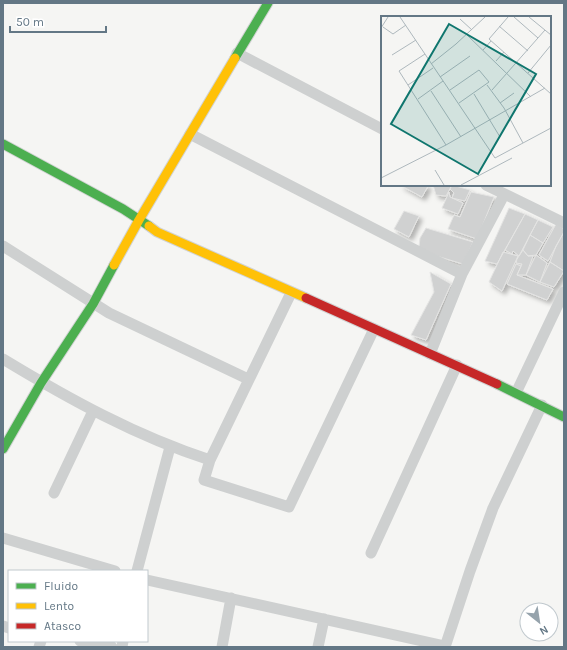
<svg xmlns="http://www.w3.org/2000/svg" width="567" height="650" viewBox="0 0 567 650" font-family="Karla,sans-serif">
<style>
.building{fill:#d0d1d1;stroke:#e4e4e3;filter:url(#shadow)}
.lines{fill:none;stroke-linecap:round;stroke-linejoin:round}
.fast-casing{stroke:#d1d3d3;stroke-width:11}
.slow-casing{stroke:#d1d3d3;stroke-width:11}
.jam-casing{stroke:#d1d3d3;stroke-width:11}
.street{stroke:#ced0d0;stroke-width:11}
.fast{stroke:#4caf50;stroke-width:9}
.slow{stroke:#ffc107;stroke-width:9}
.jam{stroke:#c62828;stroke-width:9}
.inset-road{fill:none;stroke:#aeb8bd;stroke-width:1}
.view{fill:#0f766e;fill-opacity:0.15;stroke:#0f766e;stroke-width:2}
.inset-edge{fill:none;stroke:#637785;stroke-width:2}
</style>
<defs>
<filter id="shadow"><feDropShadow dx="3.5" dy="3.5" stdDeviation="2" flood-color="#0004"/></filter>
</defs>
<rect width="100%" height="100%" fill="#f5f5f3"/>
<path class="building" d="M400,185H427L428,186L422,197Z
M433,185H452L446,196L436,195Z
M452,185L470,190L465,201L452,198L454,193L450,189Z
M449,192L450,197L463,203L458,214L442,208Z
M471,192L494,197L477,239L448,229L454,215L460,217Z
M509,208L525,214L497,264L485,261Z
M404,211L419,216L409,237L394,229Z
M525,214L538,220L519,256L513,251L512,254L505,250Z
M538,220L553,227L543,243L530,235Z
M556,224L564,229V232L548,261L539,255Z
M426,228L473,242L463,264L430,254L419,247L420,238Z
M564,232V271L550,262L556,246Z
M530,235L543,243L536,255L528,256L523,250Z
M523,250L528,256H533L526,275H517L522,264L516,263L517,259Z
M503,252L518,256L502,291L489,282Z
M536,255L547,263L540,282L526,275Z
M550,262L564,271L554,287L540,282Z
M516,264L521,266L517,275L553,289L547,300L507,284Z
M430,272L451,284L426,340L411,335L434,292Z"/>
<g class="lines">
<g class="fast-casing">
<path id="fast" d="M235,58L268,3
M3,144L123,209L149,226
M497,384L564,417
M3,449L41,383L93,304L114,265"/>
</g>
<g class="slow-casing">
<path id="slow" d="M149,226L157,232L306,298
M114,265L139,220L235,58"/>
</g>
<g class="jam-casing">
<path id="jam" d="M306,298L497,384"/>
</g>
<path class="street" d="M237,53L382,129
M190,134L462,274
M486,185L564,223
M3,246L109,313L248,379
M291,293L210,460L204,480L289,507L374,329
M430,354L462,274L504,195
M3,359C69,399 136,436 210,460
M516,393L564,292
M54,493L93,411
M3,538L115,571
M371,553L457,365
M137,571L170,447
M147,580L445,646
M3,626L9,628
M80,641L112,647
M39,647L41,641
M122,647L123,641
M222,647L231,598
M318,647L324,619
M445,647L470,571L493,508L542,405"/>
<use href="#fast" class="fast"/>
<use href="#slow" class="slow"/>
<use href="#jam" class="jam"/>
</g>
<g transform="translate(381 16)">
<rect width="170" height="170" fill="#f5f5f3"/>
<path class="inset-road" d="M19,1L114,142L170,112M127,1L108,23L170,78M133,1L157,22M148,1L170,19M79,3L91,14M118,10L147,35M2,11L12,18L25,9M0,12L7,1M86,19L150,81M102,34L110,25M44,38L18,55L65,129M11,39L35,24M115,45L123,36M50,48L75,28L104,1M147,57L170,29M59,61L89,40M27,69L52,52M106,69L123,92L142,127M69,74L98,54L108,66L78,87M111,74L164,14M50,75L80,121M93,78L119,121M37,83L62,65M119,87L133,77M54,154L63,169M0,162L65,129L164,72M80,169L131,142"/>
<path class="view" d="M68,8L155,58L97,158L10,108Z"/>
<rect width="170" height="170" class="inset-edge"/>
</g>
<rect width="567" height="650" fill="none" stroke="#637785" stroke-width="8"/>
<rect x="8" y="570" width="140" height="72" fill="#ffffff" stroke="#c1c9ce"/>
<rect x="16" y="583" width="20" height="6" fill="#4caf50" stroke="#c1c9ce"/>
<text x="44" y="590" font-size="12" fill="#637785">Fluido</text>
<rect x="16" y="603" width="20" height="6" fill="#ffc107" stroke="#c1c9ce"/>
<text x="44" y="610" font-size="12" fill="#637785">Lento</text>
<rect x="16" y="623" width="20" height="6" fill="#c62828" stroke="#c1c9ce"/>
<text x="44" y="630" font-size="12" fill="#637785">Atasco</text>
<g transform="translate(539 622) rotate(150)"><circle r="19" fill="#ffffff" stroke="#c1c9ce"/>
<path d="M0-3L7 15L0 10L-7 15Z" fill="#96a3ac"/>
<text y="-6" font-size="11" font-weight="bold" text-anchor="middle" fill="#637785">N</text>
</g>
<path d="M10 26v6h96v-6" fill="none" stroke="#637785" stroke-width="2"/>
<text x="16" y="26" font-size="12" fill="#637785" stroke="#ffffff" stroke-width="3" paint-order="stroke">50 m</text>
</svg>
